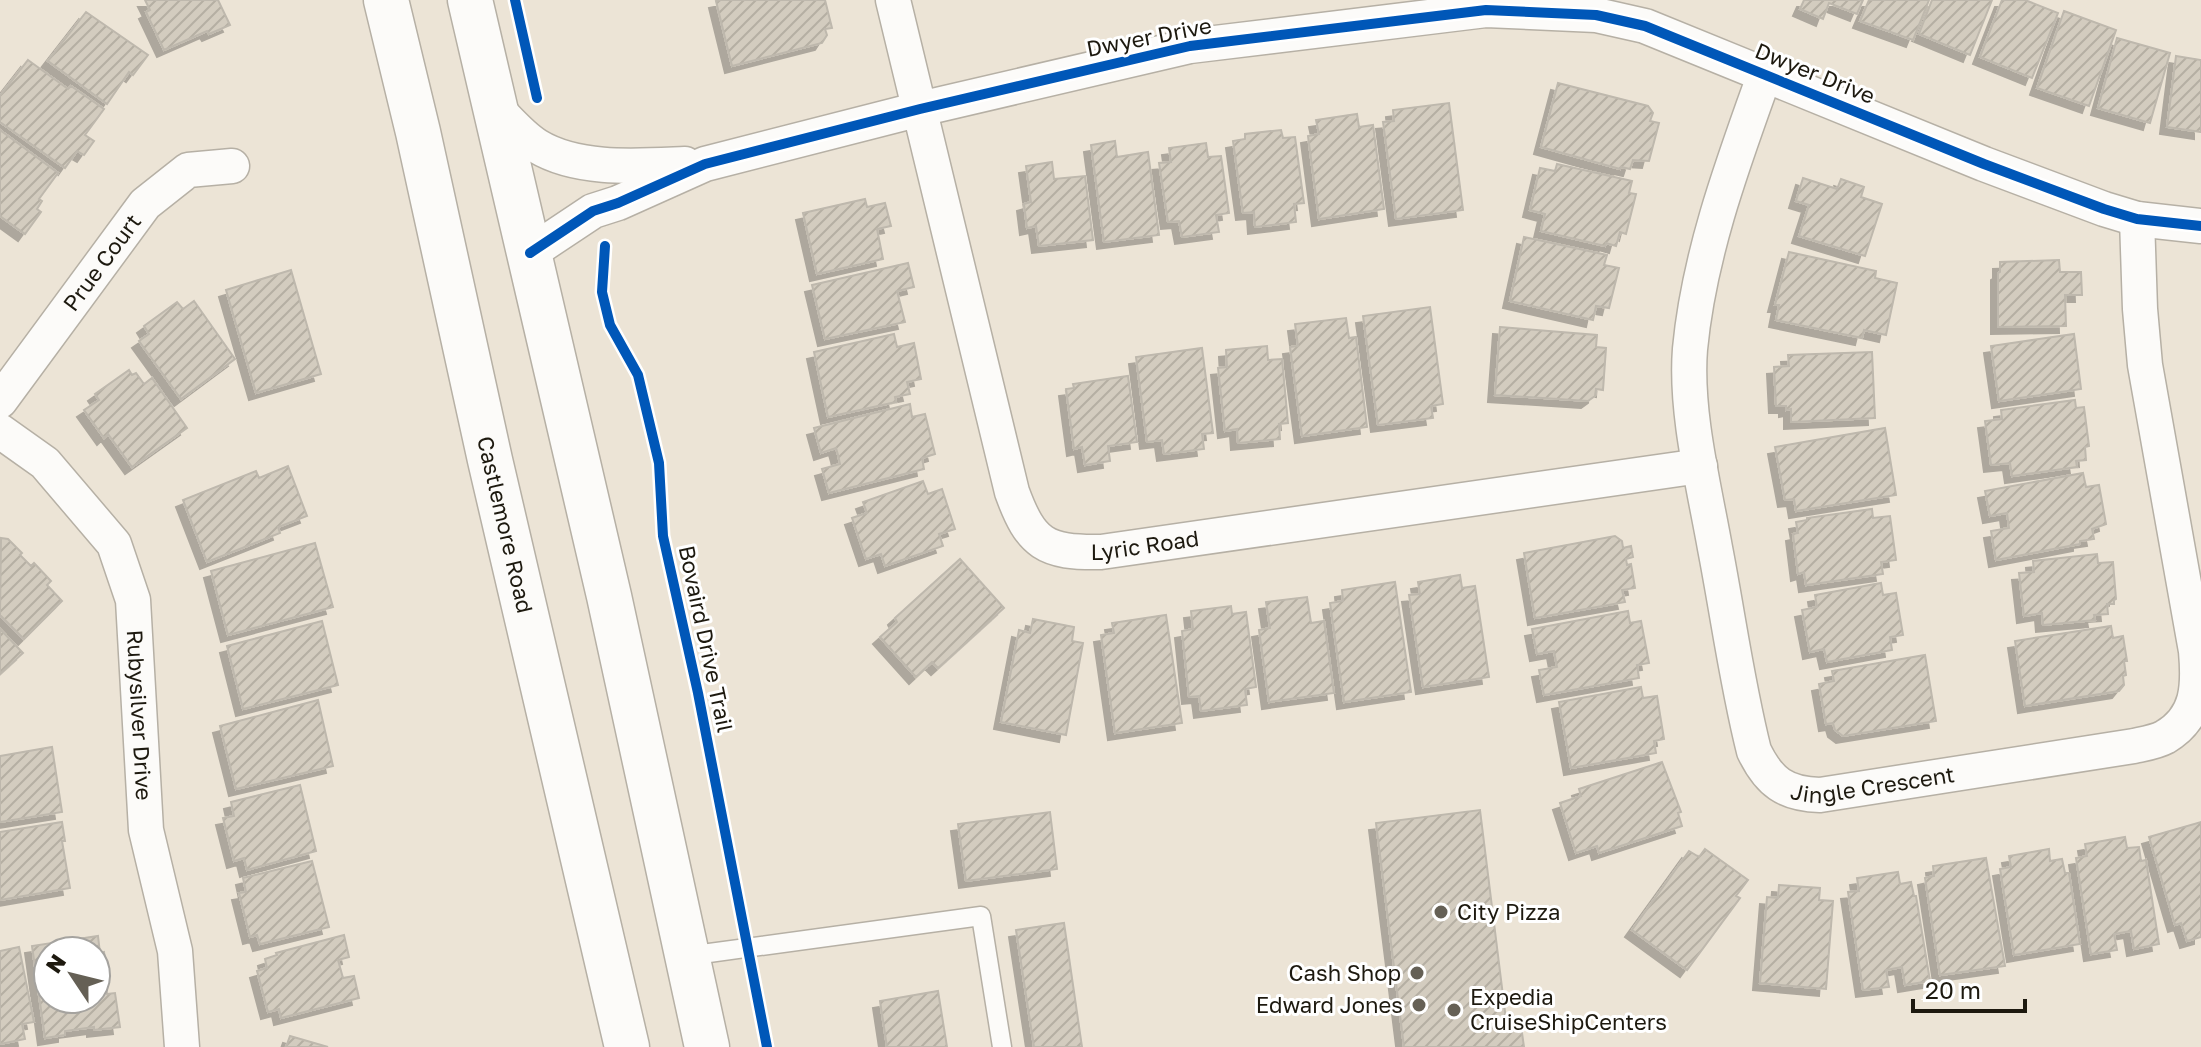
<svg xmlns="http://www.w3.org/2000/svg" width="2201" height="1047" viewBox="0 0 2201 1047" font-family="'Golos Text',sans-serif">
<style>
.building{fill:url(#building-hatch);stroke:#beb8ad;stroke-width:2;fill-rule:evenodd;filter:url(#shadow)}
.lines{fill:none;stroke-linecap:round;stroke-linejoin:round}
.lane-casing{stroke:#b6b0a5;stroke-width:21}
.street-casing{stroke:#b6b0a5;stroke-width:37}
.secondary-casing{stroke:#b6b0a5;stroke-width:47}
.lane{stroke:#fcfbf9;stroke-width:18}
.street{stroke:#fcfbf9;stroke-width:34}
.secondary{stroke:#fcfbf9;stroke-width:44}
.cycleway-casing{stroke:#fff;stroke-width:15}
.cycleway{stroke:#0057b8;stroke-width:10}
.poi-dot{fill:#656055;stroke:#fff;stroke-width:3}
.labels{text-anchor:middle;stroke-width:6;stroke-linejoin:round;paint-order:stroke}
.street-label{font-size:22px;fill:#1d190f;stroke:#fff}
.poi-label{font-size:22px;fill:#1d190f;stroke:#fff;text-anchor:start}
</style>
<defs>
<pattern id="building-hatch" width="6" height="6" patternUnits="userSpaceOnUse" patternTransform="scale(2)"><rect width="6" height="6" fill="#d3ccbf"/><path d="M-1 1l2-2M0 6l6-6M5 7l2-2" fill="none" stroke="#b5afa3"/></pattern>
<filter id="shadow"><feDropShadow dx="-7" dy="7" stdDeviation="0" flood-color="#0004"/></filter>
</defs>
<rect width="100%" height="100%" fill="#ece4d6"/>
<path class="building" d="M145,0H218L230,25L209,34L207,31L164,50L146,12L150,10Z
M721,0H825L832,28L825,29L827,35L822,43L732,66L716,1Z
M1804,0H1863L1857,14L1829,3L1823,19L1800,9Z
M1869,0H1929L1913,40L1860,21Z
M1932,0H1992L1970,55L1919,34Z
M2002,0H2025L2058,13L2032,78L1980,57Z
M2064,11L2116,30L2089,106L2037,88Z
M86,12L148,55L133,75L129,72L107,104L48,61Z
M2117,38L2170,53L2150,123L2098,108Z
M2176,56L2201,60V132L2167,127Z
M28,60L68,89L71,86L104,109L85,135L94,141L84,155L77,151L65,168L0,122V96Z
M1558,83L1648,106L1653,113L1650,121L1659,123L1649,161L1633,160L1630,169L1621,167L1620,169L1541,147Z
M1449,103L1463,210L1396,219L1383,122L1394,121L1393,110Z
M1357,114L1359,127L1373,125L1384,209L1319,219L1308,136L1319,134L1316,120Z
M0,130L58,173L39,199L42,201L37,209L41,212L25,234L0,216Z
M1281,130L1283,138L1295,137L1304,203L1294,204L1296,222L1255,227L1254,212L1243,213L1233,141L1245,139V134Z
M1115,141L1117,157L1148,152L1159,235L1104,242L1091,145Z
M1206,143L1208,157L1221,156L1229,213L1216,215L1219,232L1182,237L1179,221L1168,222L1159,163L1171,162L1169,148Z
M1052,162L1054,179L1085,176L1093,240L1039,246L1036,226L1027,228L1024,204L1031,202L1026,166Z
M1557,164L1632,181L1629,193L1636,194L1626,234L1620,232L1616,246L1606,243L1605,246L1541,231L1545,214L1530,210L1540,168L1555,171Z
M1803,178L1837,189L1841,179L1864,187L1861,197L1882,204L1865,256L1799,236L1809,205L1796,201Z
M865,199L867,207L885,203L891,226L877,229L883,259L817,274L803,213Z
M1524,237L1607,255L1604,265L1619,268L1609,308L1596,306L1593,320L1510,301Z
M1789,252L1876,271L1875,278L1897,283L1886,335L1864,330L1862,338L1776,320L1779,305H1775Z
M2059,260L2060,272H2081L2082,295H2065L2066,326L1998,327V273L2000,272V262Z
M908,263L914,287L897,291L905,322L825,339L812,285Z
M291,270L321,374L256,393L226,290Z
M194,301L235,359L181,399L139,341L149,334L144,326L177,302L183,309Z
M1430,307L1443,404L1431,406L1433,418L1378,425L1363,316Z
M1346,318L1349,338L1356,337L1367,427L1302,436L1290,347L1298,346L1295,324Z
M1500,327L1597,335L1596,347L1606,348L1603,390L1596,389L1595,396L1588,401L1495,395Z
M894,334L897,347L914,343L921,379L907,382L910,394L895,397L896,402L828,417L814,352Z
M2074,334L2081,389L1999,401L1991,346Z
M1267,346L1268,360L1282,359L1288,423L1279,424L1280,439L1238,443L1237,429L1225,431L1218,368L1227,367L1226,350Z
M1202,348L1213,433L1202,434L1204,449L1164,454L1162,440L1147,442L1136,357Z
M1872,352L1875,418L1791,422V409L1786,410V406H1776L1774,367L1789,366L1788,355Z
M129,370L132,375L136,373L144,384L152,378L187,428L132,467L108,434L104,438L84,410L99,400L95,394Z
M1128,376L1137,442L1108,446L1110,461L1085,465L1082,447L1074,449L1066,389L1074,388L1073,384Z
M2075,400L2076,408L2084,407L2089,446L2085,447L2086,460L2076,461L2077,467L2012,476L2010,463L1991,465L1985,421L2002,419L2001,410Z
M910,404L912,417L925,414L935,454L922,458L924,469L829,493L822,469L840,464L838,455L836,448L821,453L814,428Z
M1885,428L1896,495L1796,511L1794,499L1785,500L1775,447Z
M288,466L307,516L278,527L280,533L207,562L183,500L256,471L259,478Z
M2083,473L2086,487L2099,485L2106,524L2092,529L2094,539L2080,541V544L1996,560L1991,531L2009,528L2007,513L1990,516L1985,491Z
M923,481L928,494L942,489L955,529L939,534L943,546L885,566L881,554L866,559L852,518L867,513L863,502Z
M1872,509L1873,518L1890,516L1896,560L1881,562L1883,574L1806,585L1804,572L1798,574L1793,534L1798,533L1796,522L1807,520V518Z
M1615,536L1622,541L1623,548L1631,546L1633,557L1626,559L1627,565L1631,564L1635,588L1622,590L1625,602L1535,618L1524,553Z
M1,538L8,539L22,553L20,555L31,566L34,563L51,581L47,585L62,601L24,639L0,615Z
M315,543L333,607L228,635L211,571Z
M2097,554L2098,563L2113,562L2116,599L2114,600V604H2107L2108,614L2094,615L2095,620L2043,625L2042,613L2024,616L2019,573L2034,572L2033,561Z
M960,559L1004,608L938,668L932,662L916,677L880,637L897,622L895,618Z
M1460,575L1462,588L1475,586L1489,677L1423,687L1409,595L1420,594L1418,582Z
M1395,582L1411,692L1344,702L1330,603L1343,601L1342,590Z
M1881,583L1883,595L1896,593L1903,635L1890,637L1892,650L1827,662L1824,649L1810,652L1802,610L1817,607L1815,595Z
M1307,597L1311,623L1324,621L1334,693L1269,702L1259,630L1270,628L1266,602Z
M1231,606L1232,614L1246,612L1256,687L1245,689L1247,705L1201,711L1199,696L1189,697L1182,631L1193,629L1191,611Z
M1628,611L1630,623L1641,621L1649,663L1637,665L1639,678L1544,695L1539,670L1557,667L1554,651L1537,654L1532,629Z
M1166,615L1182,723L1115,733L1101,635L1114,633L1112,623Z
M1033,619L1074,627L1072,641L1083,643L1066,735L1001,722L1019,630L1030,633Z
M322,621L338,685L243,709L227,646Z
M2111,626L2113,638L2123,636L2127,661H2124L2126,675L2123,676L2124,685L2119,691L2025,706L2015,641Z
M0,629L23,653L0,674Z
M1925,655L1936,721L1843,736L1835,730L1833,723L1826,724L1819,684L1834,681L1832,671Z
M1641,687L1643,698L1657,696L1664,739L1654,741L1656,753L1571,768L1559,702Z
M318,700L333,766L236,789L220,726Z
M52,747L62,812L0,822V756Z
M1662,762L1681,812L1678,813L1682,826L1599,853L1597,846L1576,853L1560,803L1581,796L1579,789Z
M300,785L316,851L247,870L244,858L234,861L223,818L234,816L231,802Z
M1480,810L1507,1028L1521,1026L1524,1047H1404L1376,823Z
M1050,812L1057,869L966,881L958,824Z
M62,822L65,841H62L70,888L0,900V832Z
M2201,822V937L2187,941L2181,923L2175,925L2149,837Z
M2125,837L2127,848L2139,847L2141,861L2146,860L2159,944L2134,949L2131,931L2114,934L2117,950L2091,954L2076,858L2087,856L2085,844Z
M1705,849L1748,880L1736,896L1740,898L1687,970L1632,930L1689,851L1699,857Z
M2049,849L2050,861L2062,859L2065,873H2069L2080,944L2014,955L2000,869L2011,867L2009,856Z
M1986,858L2005,966L1940,975L1925,878L1934,876L1933,866Z
M312,861L329,927L260,944L257,935L250,937L239,893L246,892L243,878Z
M1898,872L1900,884L1911,882L1914,896H1916L1930,981L1905,985L1902,967L1886,970L1889,987L1863,990L1848,892L1859,891L1857,878Z
M1779,885L1820,888L1819,900L1833,901L1826,989L1760,983L1767,897L1778,898Z
M1064,923L1082,1047H1034L1016,930Z
M344,935L349,957L338,960L343,978L354,976L359,998L281,1018L279,1009L268,1012L257,971L267,968L265,959L277,955L276,953Z
M98,936L100,953L104,952L108,980H105L107,994L115,993L120,1027L94,1030V1027L65,1031V1035L45,1038L32,946ZM48,951H96V999H48Z
M19,947L34,1022L22,1024L25,1039L0,1044V951Z
M938,991L947,1047H887L880,1001Z
M290,1036L328,1047H286Z"/>
<g class="lines">
<g class="lane-casing">
<path id="lane" d="M687,956L981,916L1002,1047"/>
</g>
<g class="street-casing">
<g id="street">
<path id="s1" d="M893,0L1012,492C1031,544 1045,553 1101,552L1700,466"/>
<path id="s2" d="M1765,74C1733,163 1699,254 1690,349C1685,412 1704,486 1715,548C1728,615 1737,684 1754,751C1769,782 1785,794 1820,795L2134,746C2143,744 2156,742 2165,737C2199,717 2199,685 2196,651L2145,365L2140,309L2137,219"/>
<path d="M495,107C508,120 521,136 537,146C578,171 638,166 685,164"/>
<path d="M530,253L593,211L618,203L705,164L920,109L1190,46L1486,10L1596,15L1645,26L1984,164L2104,209L2137,219L2201,226"/>
<path id="s3" d="M0,401L145,204L188,170L232,166"/>
<path id="s4" d="M0,431L45,463L114,544L133,600L146,830L175,951L182,1047"/>
</g>
</g>
<g class="secondary-casing">
<g id="secondary">
<path id="s5" d="M386,0L418,132L490,460L627,1047"/>
<path d="M470,0L609,596L707,1047"/>
</g>
</g>
<use href="#lane" class="lane"/>
<use href="#street" class="street"/>
<use href="#secondary" class="secondary"/>
<g class="cycleway-casing">
<path id="cycleway" d="M515,0L537,98
M605,246L602,292L610,325L638,375L659,463L663,536L698,693L767,1047
M530,253L593,211L618,203L705,164L920,109L1190,46L1486,10L1596,15L1645,26L1984,164L2104,209L2137,219L2201,226"/>
</g>
<use href="#cycleway" class="cycleway"/>
</g>
<g class="poi-dot">
<circle cx="1441" cy="912" r="8"/>
<circle cx="1417" cy="973" r="8"/>
<circle cx="1419" cy="1005" r="8"/>
<circle cx="1454" cy="1010" r="8"/>
</g>
<g class="labels">
<g class="street-label">
<text transform="translate(1149 37) rotate(-11)" y="8">Dwyer Drive</text>
<text transform="translate(1815 73) rotate(22)" y="8">Dwyer Drive</text>
<text dy="8" stroke="none"><textPath href="#s3" startOffset="172">Prue Court</textPath></text>
<text dy="8" stroke="none"><textPath href="#s5" startOffset="538">Castlemore Road</textPath></text>
<text dy="8" stroke="none"><textPath href="#s1" startOffset="670">Lyric Road</textPath></text>
<text transform="translate(706 639) rotate(78)" y="8">Bovaird Drive Trail</text>
<text dy="8" stroke="none"><textPath href="#s4" startOffset="336">Rubysilver Drive</textPath></text>
<text dy="8" stroke="none"><textPath href="#s2" startOffset="832">Jingle Crescent</textPath></text>
</g>
<g class="poi-label">
<text x="1457" y="920">City Pizza</text>
<text x="1401" y="981" text-anchor="end">Cash Shop</text>
<text x="1470" y="1005">Expedia<tspan x="1470" dy="25">CruiseShipCenters</tspan></text>
<text x="1403" y="1013" text-anchor="end">Edward Jones</text>
</g>
</g>
<g transform="translate(72 975) rotate(305)"><circle r="38" fill="#ffffff" stroke="#a5a39f" stroke-width="2"/>
<path d="M0-6L14 30L0 20L-14 30Z" fill="#656055"/>
<text y="-12" font-size="22" font-weight="bold" text-anchor="middle" fill="#1d190f">N</text>
</g>
<path d="M1913 999v12h112v-12" fill="none" stroke="#1d190f" stroke-width="4"/>
<text x="1925" y="999" font-size="24" fill="#1d190f" stroke="#ffffff" stroke-width="6" paint-order="stroke">20 m</text>
</svg>
